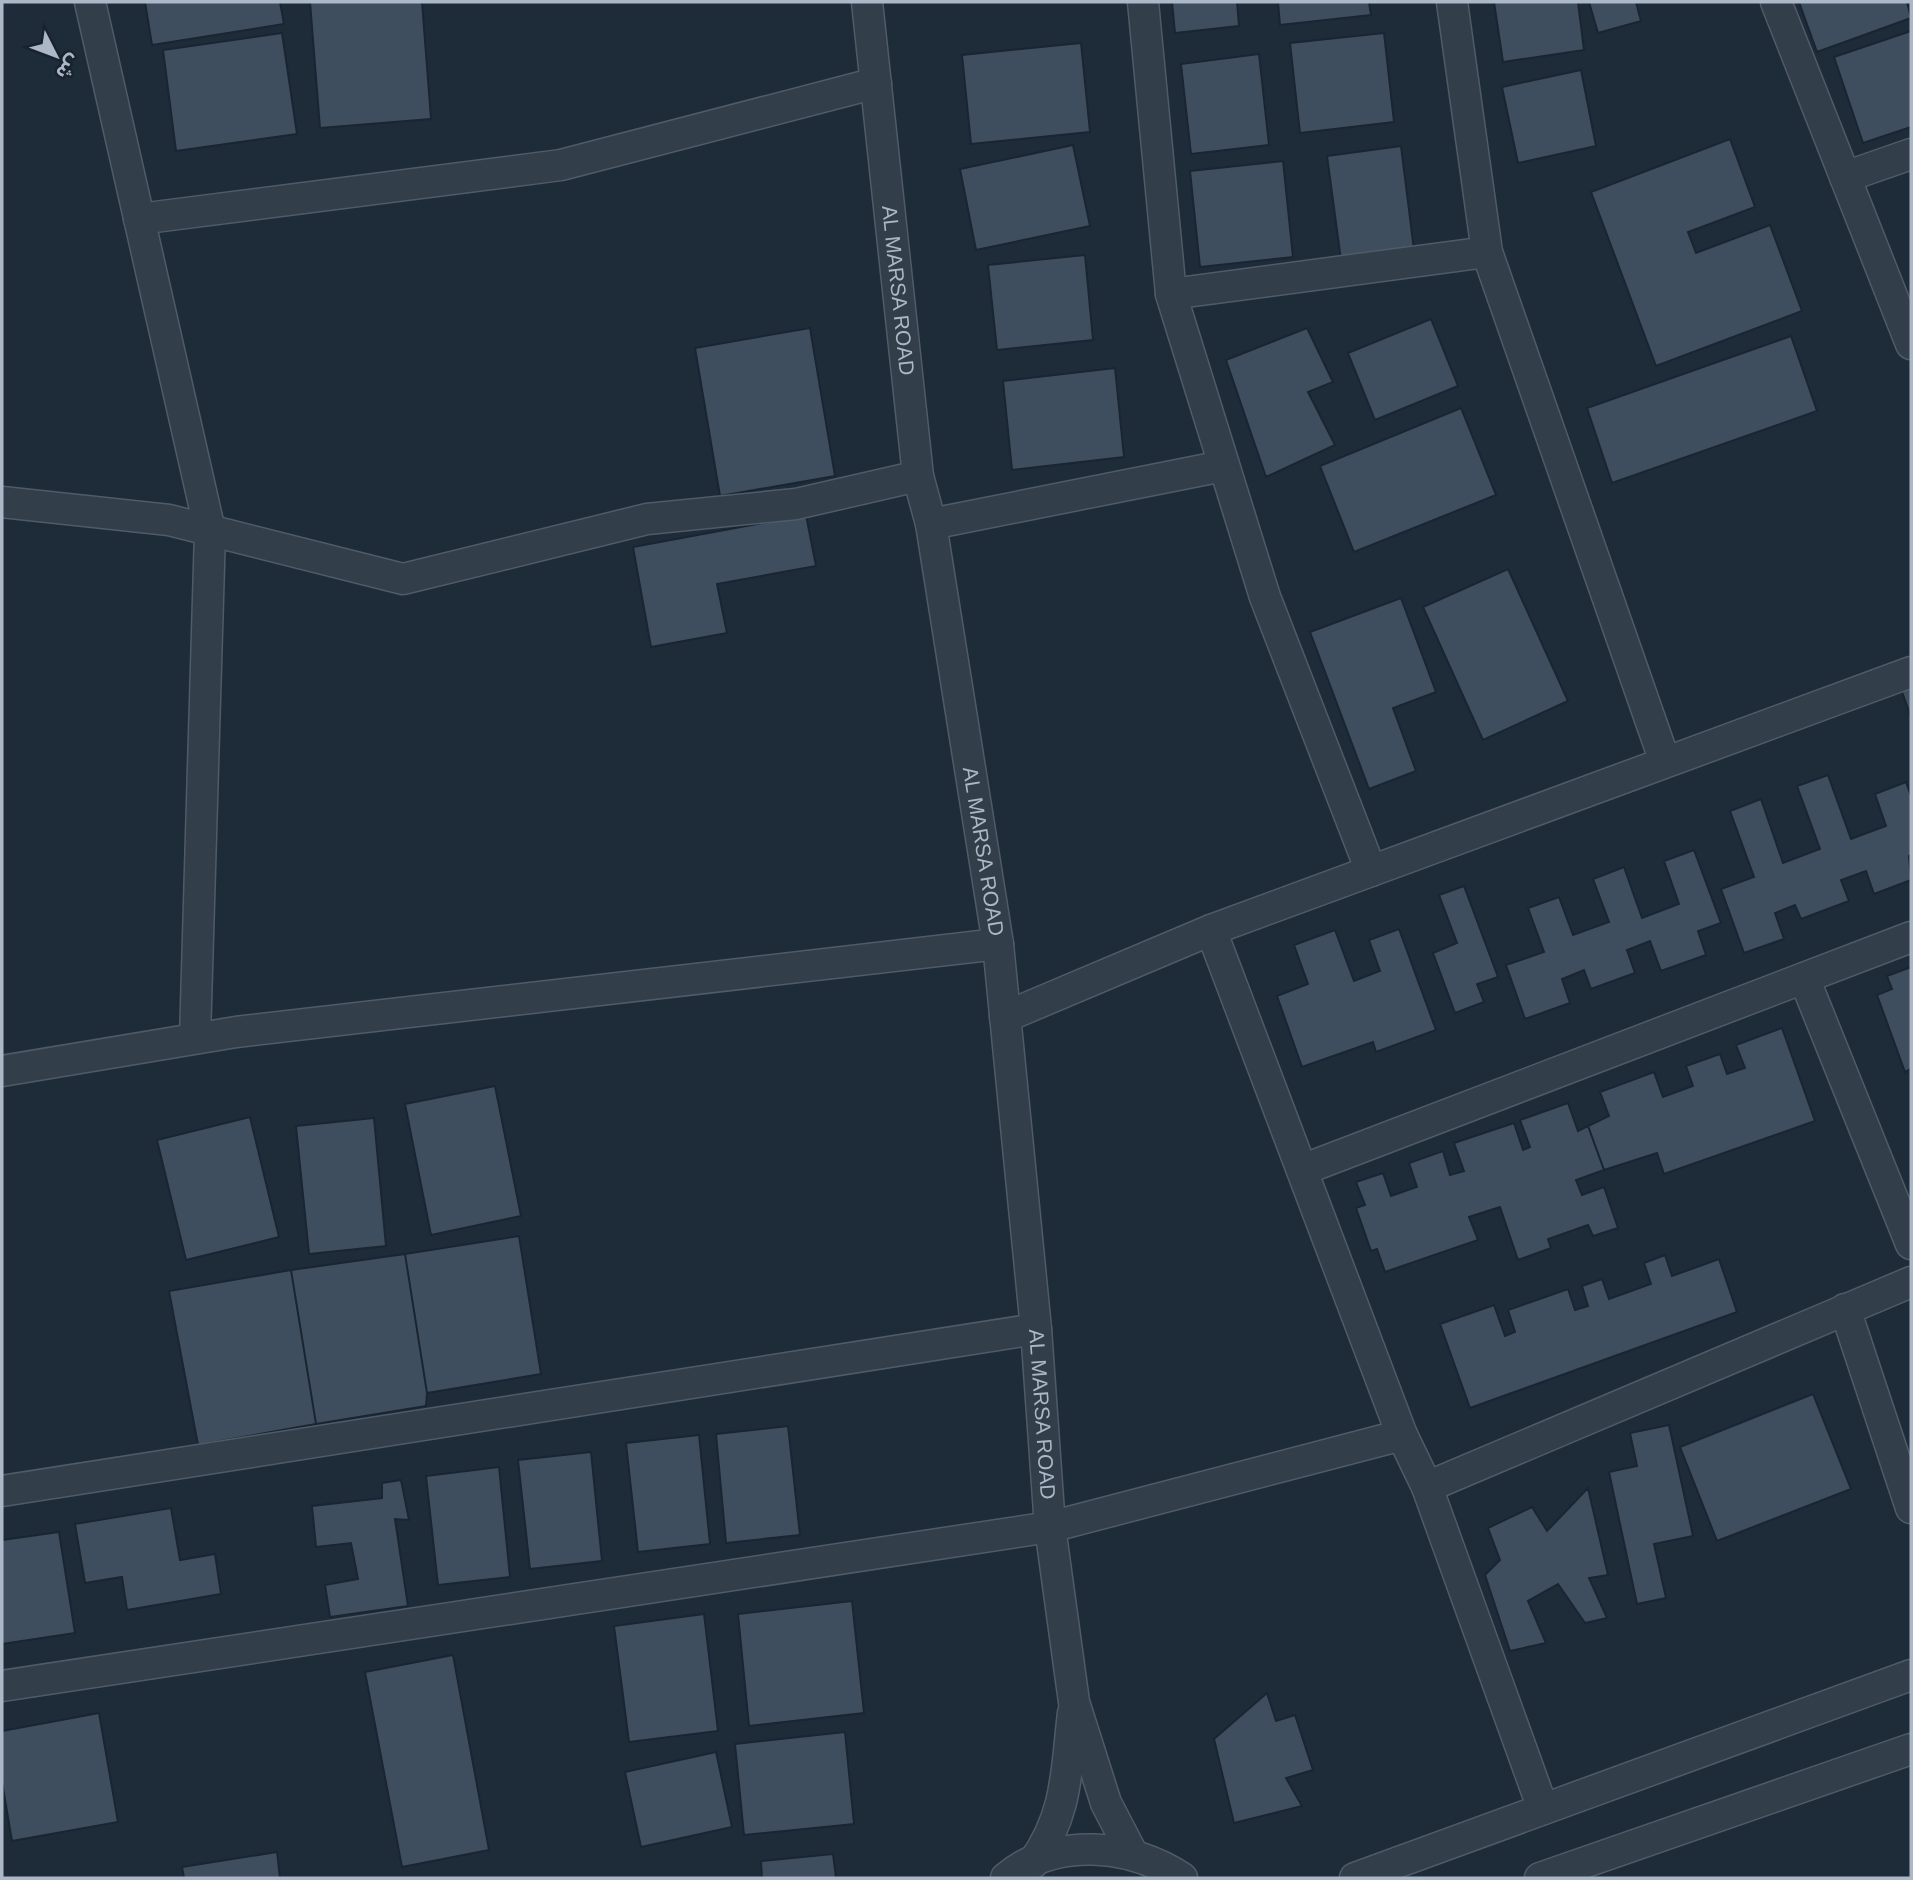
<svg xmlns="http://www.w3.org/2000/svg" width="1913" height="1880" viewBox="0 0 1913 1880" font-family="Arial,'Noto Sans Arabic',sans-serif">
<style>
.building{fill:#3f4e5f;stroke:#1a2531;stroke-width:2}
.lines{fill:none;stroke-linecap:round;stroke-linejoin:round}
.street-casing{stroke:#505b68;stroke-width:33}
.street{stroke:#323e4a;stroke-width:30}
.labels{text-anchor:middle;stroke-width:7;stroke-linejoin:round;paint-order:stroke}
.street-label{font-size:21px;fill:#acb8c7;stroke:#18232e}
</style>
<rect width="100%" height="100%" fill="#1e2c3a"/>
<path class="building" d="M145,2H280L284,24L152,45Z
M310,2H422L431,119L320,128Z
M1172,2H1237L1239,26L1175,33Z
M1278,2H1369L1371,15L1280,25Z
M1494,2H1578L1584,50L1503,62Z
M1589,2H1636L1641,21L1598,33Z
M1799,2H1907L1911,18L1817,52Z
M1911,31V127L1863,143L1834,57Z
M282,33L297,134L176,151L163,50Z
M1384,33L1394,122L1300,133L1290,43Z
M1081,43L1090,132L971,144L962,55Z
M1259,54L1269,145L1191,154L1181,64Z
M1581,70L1596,146L1518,163L1502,87Z
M1730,139L1755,207L1688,232L1696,253L1770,225L1802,311L1656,366L1591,192Z
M1073,145L1090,226L976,250L960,169Z
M1401,146L1414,250L1341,260L1327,156Z
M1283,161L1293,257L1200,267L1190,171Z
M1085,255L1093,340L997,350L988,265Z
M1431,319L1458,386L1375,420L1348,353Z
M810,328L835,476L720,496L695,348Z
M1307,328L1333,382L1308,392L1335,445L1266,477L1226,360Z
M1791,336L1817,411L1612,483L1587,408Z
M1115,368L1124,457L1012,470L1003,381Z
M1461,408L1496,495L1354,552L1320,466Z
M806,515L816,566L717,584L727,633L651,647L633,547Z
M1508,569L1568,701L1483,740L1423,607Z
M1401,598L1436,692L1393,708L1416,771L1369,789L1310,632Z
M1911,685V717L1901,689Z
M1828,775L1851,839L1886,826L1875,794L1906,782L1911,796V855L1909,856L1911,880L1874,894L1866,871L1841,880L1849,901L1801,919L1795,905L1775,913L1784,939L1744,953L1721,889L1754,877L1730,811L1761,799L1783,863L1820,849L1797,786Z
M1694,850L1721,923L1698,931L1706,955L1661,971L1650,941L1627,950L1635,973L1591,989L1584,970L1562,979L1570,1003L1525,1019L1506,965L1544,952L1528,908L1559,897L1573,935L1609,922L1593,879L1624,867L1642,918L1679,904L1664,861Z
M1464,886L1498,977L1477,984L1484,1002L1455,1013L1433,953L1457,943L1439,895Z
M1399,929L1436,1030L1376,1052L1373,1042L1302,1067L1277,996L1308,984L1294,945L1335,930L1354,981L1380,971L1369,940Z
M1911,967V1069L1905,1072L1877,995L1892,989L1887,976Z
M1782,1028L1815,1121L1664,1174L1657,1153L1604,1170L1588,1126L1609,1116L1600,1092L1654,1072L1663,1097L1693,1086L1686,1066L1720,1054L1727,1074L1745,1068L1736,1045Z
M495,1086L521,1216L431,1235L405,1104Z
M1568,1103L1578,1131L1588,1126L1604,1170L1576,1180L1582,1195L1604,1187L1618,1228L1593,1236L1588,1225L1548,1239L1551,1248L1518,1260L1500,1207L1469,1217L1478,1240L1385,1272L1377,1249L1371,1251L1356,1208L1365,1205L1356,1182L1383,1173L1391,1196L1417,1187L1409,1163L1443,1151L1450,1175L1464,1171L1454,1143L1514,1123L1523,1150L1530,1147L1520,1120Z
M250,1117L279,1237L186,1260L157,1140Z
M374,1118L386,1246L309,1254L296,1126Z
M519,1236L541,1374L427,1393L405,1254Z
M405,1254L427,1393L426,1406L316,1424L291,1270Z
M1665,1255L1672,1276L1719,1259L1737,1312L1470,1408L1440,1324L1494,1305L1505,1336L1515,1332L1508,1310L1568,1289L1575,1310L1588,1306L1582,1286L1602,1279L1609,1299L1651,1284L1644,1263Z
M291,1270L316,1424L198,1445L169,1291Z
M1813,1394L1851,1489L1717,1541L1680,1447Z
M1669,1425L1693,1536L1654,1544L1666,1598L1637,1604L1609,1472L1637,1466L1630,1433Z
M788,1426L800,1535L726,1543L716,1434Z
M699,1435L710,1544L638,1552L626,1443Z
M591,1452L602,1561L530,1569L518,1460Z
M499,1467L510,1577L438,1585L426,1476Z
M401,1480L409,1520L395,1519L408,1606L330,1617L325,1585L358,1579L351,1543L316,1547L312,1506L382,1498V1483Z
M1588,1488L1608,1575L1589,1578L1607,1618L1585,1623L1558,1584L1528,1601L1546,1643L1510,1651L1485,1575L1500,1560L1488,1528L1532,1507L1547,1531Z
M171,1508L180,1560L215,1554L221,1594L127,1610L122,1577L85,1583L75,1524Z
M59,1532L75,1633L2,1644V1540Z
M852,1601L864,1713L749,1726L738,1614Z
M704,1614L718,1731L629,1742L614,1626Z
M453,1655L489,1850L402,1867L365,1672Z
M1267,1693L1276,1721L1295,1715L1313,1770L1286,1778L1302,1806L1234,1823L1214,1739Z
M99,1713L118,1822L12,1841L2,1782V1731Z
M845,1732L854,1824L744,1835L735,1744Z
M716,1752L732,1827L641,1847L625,1772Z
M277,1852L280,1878H184L182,1867Z
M833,1854L836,1878H762L761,1861Z"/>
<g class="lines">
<g class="street-casing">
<g id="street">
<path d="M90,2L210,531L195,1038"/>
<path id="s1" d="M867,2L918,476L931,524L998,944L1036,1329L1050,1527L1074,1702L1106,1803L1133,1855"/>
<path d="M1143,2L1171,294L1265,597L1371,871"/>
<path d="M1452,2L1487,252L1665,762"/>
<path d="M1776,2L1911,344"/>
<path d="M1845,177L1911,154"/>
<path d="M139,219L561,165L876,83"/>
<path d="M1171,294L1487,252"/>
<path d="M2,502L169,520L403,579L647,519L796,504L918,476"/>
<path d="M931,524L1223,466"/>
<path d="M1211,930L1402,1435L1427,1487L1543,1809"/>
<path d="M1804,978L1911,1244"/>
<path d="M1005,1017L1211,930L1911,672"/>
<path d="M2,1071L236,1032L998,944"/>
<path d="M1302,1170L1911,937"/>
<path d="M1845,1309L1911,1508"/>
<path d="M1427,1487L1911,1282"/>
<path d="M2,1491L1036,1329"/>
<path d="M2,1686L1050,1527L1402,1435"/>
<path d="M1033,1863C1068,1813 1066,1772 1073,1713"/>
<path d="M1006,1878C1056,1836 1131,1844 1182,1878"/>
<path d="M1355,1878L1911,1675"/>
<path d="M1540,1878L1911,1749"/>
</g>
</g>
<use href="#street" class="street"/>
</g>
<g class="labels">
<g class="street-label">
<text dy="7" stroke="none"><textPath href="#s1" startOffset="290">AL MARSA ROAD</textPath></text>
<text dy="7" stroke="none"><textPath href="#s1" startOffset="858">AL MARSA ROAD</textPath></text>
<text dy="7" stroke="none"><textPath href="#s1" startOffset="1424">AL MARSA ROAD</textPath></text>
</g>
</g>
<rect width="1913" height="1880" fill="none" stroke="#acb8c7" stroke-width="7"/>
<g transform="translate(56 56) rotate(132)" stroke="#18232e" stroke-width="5" paint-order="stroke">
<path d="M0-5L12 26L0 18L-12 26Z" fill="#acb8c7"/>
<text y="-10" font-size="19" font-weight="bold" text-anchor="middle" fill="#acb8c7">ش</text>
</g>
</svg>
